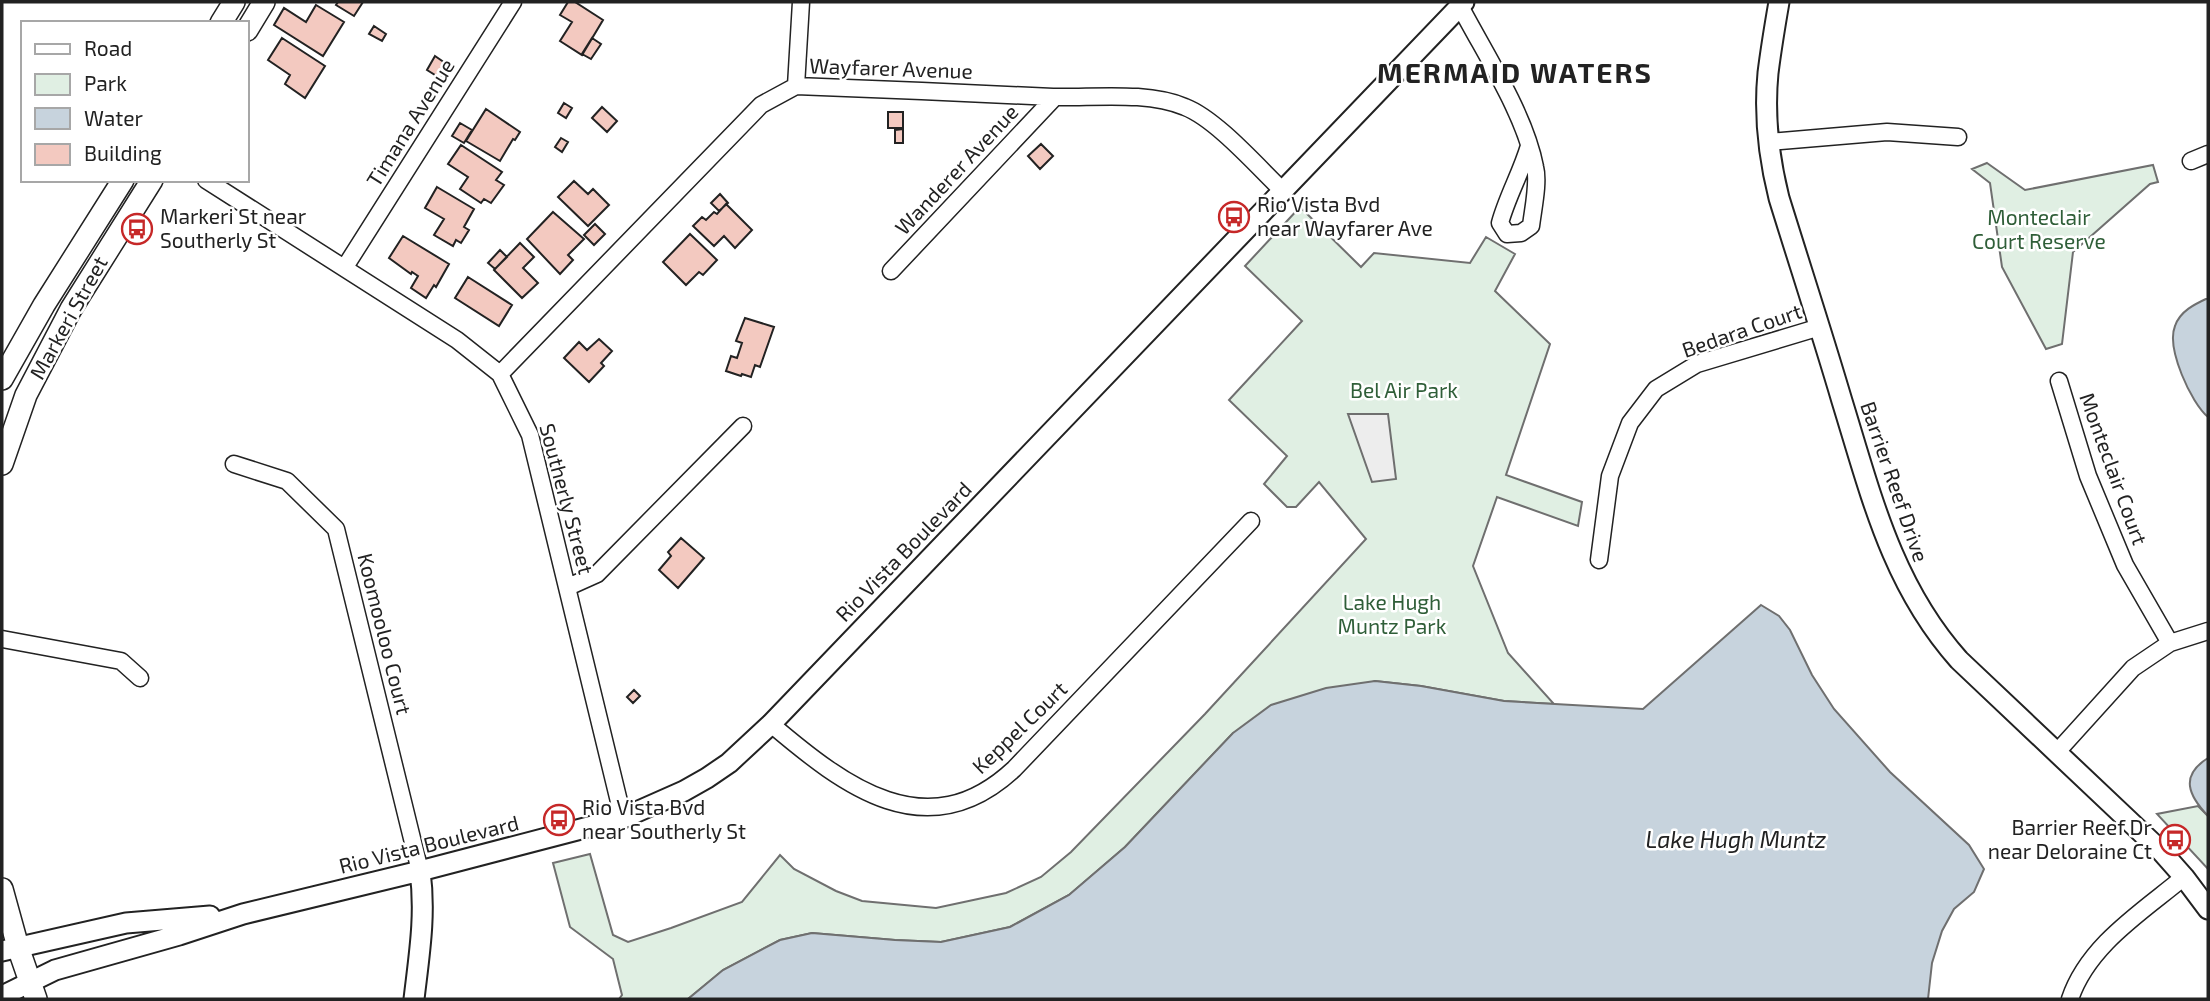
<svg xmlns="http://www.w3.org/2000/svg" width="2210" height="1001" viewBox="0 0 2210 1001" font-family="'Exo 2',sans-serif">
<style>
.green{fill:#e0efe3;stroke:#6f6f6f;stroke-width:2}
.parking{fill:#ededed;stroke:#6f6f6f;stroke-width:2}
.water{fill:#c7d3dd;stroke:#6f6f6f;stroke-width:2}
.building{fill:#f3c9c0;stroke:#222;stroke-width:2}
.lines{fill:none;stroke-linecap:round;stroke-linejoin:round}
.minor-casing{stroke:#222;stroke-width:19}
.tertiary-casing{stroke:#222;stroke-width:23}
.secondary-casing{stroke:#222;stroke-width:24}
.minor{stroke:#fff;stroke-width:16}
.tertiary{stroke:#fff;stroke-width:19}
.secondary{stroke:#fff;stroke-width:21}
.labels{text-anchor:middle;stroke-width:5;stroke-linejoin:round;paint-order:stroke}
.street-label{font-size:21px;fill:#222;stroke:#fff}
.poi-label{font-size:21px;fill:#222;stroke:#fff;text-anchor:start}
.park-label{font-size:21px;fill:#2f5e38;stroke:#fff}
.water-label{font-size:23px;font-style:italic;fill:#222;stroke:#fff}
.district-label{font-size:28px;font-weight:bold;letter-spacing:2px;fill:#222;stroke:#fff}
</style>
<rect width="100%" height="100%" fill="#fff"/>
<path class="green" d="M1987,163L2025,190L2153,165L2158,182L2150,184L2073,252L2062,344L2046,349L2002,267L1990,183L1972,169Z
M1300,207L1361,267L1374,253L1470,263L1486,237L1515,254L1495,291L1550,344L1506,475L1582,502L1578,526L1497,497L1473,566L1508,653L1554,704L1504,701L1421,686L1375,681L1233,733L1125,847L1069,895L1010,927L941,942L895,940L812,933L780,940L723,970L688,999H619L622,995L613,959L570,927L553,863L590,854L613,935L628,942L671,928L742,902L780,855L794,869L836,891L862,901L936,908L1006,893L1041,877L1071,852L1205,714L1366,539L1319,482L1296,507H1287L1264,484L1287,456L1229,400L1302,321L1245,266Z
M2198,806L2208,816V869L2157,814Z"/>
<path class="parking" d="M1348,414H1388L1396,479L1372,482Z"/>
<path class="water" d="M2208,298V297V417C2191,403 2166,348 2175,326C2180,311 2195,304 2208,298Z
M1761,605L1779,616L1790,630L1812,675L1834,709L1890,772L1969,845L1984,869L1974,892L1954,909L1942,931L1932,963L1928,999H688L723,970L780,940L812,933L895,940L941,942L1010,927L1069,895L1125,847L1233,733L1271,705L1326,688L1375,681L1421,686L1504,701L1643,709Z
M2208,758V816C2189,796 2179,776 2208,758Z"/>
<path class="building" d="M338,2H363L354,16L336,5Z
M568,2H575L603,20L582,55L560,41L572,22L560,15Z
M316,5L344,22L323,56L274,25L284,8L306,22Z
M374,26L386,34L382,41L369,34Z
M282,38L325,66L305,98L285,84L290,75L268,60Z
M592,38L601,44L591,59L582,54Z
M435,56L448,65L440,78L427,70Z
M564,103L572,108L566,118L558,113Z
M602,107L617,121L607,132L592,118Z
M486,109L520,132L515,140L513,139L500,161L466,141Z
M888,112H903V128H888Z
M460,123L472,130L464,143L452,136Z
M903,129V143H895V130Z
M561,138L568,142L562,152L555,147Z
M1041,144L1053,156L1040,169L1028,156Z
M461,145L502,172L496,180L504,185L491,203L484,199L481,203L460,189L468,177L448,164Z
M574,181L588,194L593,189L609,205L588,226L558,197Z
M437,187L474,209L464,227L469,230L461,243L456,240L453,246L434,235L444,219L425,208Z
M720,194L728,203L719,211L711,203Z
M726,204L752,230L735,248L724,236L714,246L693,226L702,217L706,220L714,212L717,214Z
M553,212L584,239L568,255L573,260L560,274L527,239Z
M595,224L605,234L594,245L584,235Z
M690,234L717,260L703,275L699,272L686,285L663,262Z
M403,236L449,264L436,287L434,285L426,298L411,288L418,276L412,272L411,274L389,258Z
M520,243L534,257L523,268L538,283L522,298L494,270Z
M500,250L507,257L495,269L488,263Z
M468,277L512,305L499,326L455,298Z
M745,318L774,327L760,367L755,365L751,377L742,374L741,376L726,371L731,356L737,358L742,343L736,341Z
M599,339L612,351L601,363L604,366L589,382L564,358L579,342L587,350Z
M681,538L704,558L678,588L659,570L671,556L668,552Z
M634,690L640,696L633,703L627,697Z"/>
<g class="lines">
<g class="minor-casing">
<path id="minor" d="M1460,6C1485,54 1525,114 1535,167C1539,182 1533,209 1531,226L1521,233L1507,234L1500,223C1507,197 1521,173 1529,146
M796,86L801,2
M1769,142L1887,132L1958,137
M2191,161L2208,154
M206,180L457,340L500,374L530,435L623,818
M345,267L513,2
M891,271L1055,97
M500,374L761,105L796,86C882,89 967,93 1053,97C1094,98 1147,91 1185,107C1216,119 1257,166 1282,190
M2059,381L2088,476L2125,565L2170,643
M234,464L287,481L336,529L420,871
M1599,560L1610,476L1630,423L1656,389L1697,364L1820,327
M568,587L597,574L743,426
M2,639L121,661L140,678
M771,724C844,786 927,850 1014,769L1251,521
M2057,752L2133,668L2170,643L2208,631
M2070,999C2088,945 2142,912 2184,877"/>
</g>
<g class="tertiary-casing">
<path id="tertiary" d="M1779,2C1775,25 1771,49 1768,73C1764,114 1769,158 1779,198C1800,266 1822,333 1842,401C1871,495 1892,585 1959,660L2161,851L2184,877L2208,909
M2,951L126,923L210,916
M2,996L55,970L179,935L243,914L420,871L623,818L684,791L707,778L729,763L771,724L1464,2
M414,999C419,956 426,915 420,871"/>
</g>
<g class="secondary-casing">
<path id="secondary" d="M221,23L234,2
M247,30L264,2
M2,379L44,305L123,180
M2,464L26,395L71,309L152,180
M2,889L18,947L36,999"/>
</g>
<use href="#minor" class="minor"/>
<use href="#tertiary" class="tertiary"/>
<use href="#secondary" class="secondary"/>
</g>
<defs>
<g id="bus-ring" transform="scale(1.575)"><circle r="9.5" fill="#fff" stroke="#c62828" stroke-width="1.5"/><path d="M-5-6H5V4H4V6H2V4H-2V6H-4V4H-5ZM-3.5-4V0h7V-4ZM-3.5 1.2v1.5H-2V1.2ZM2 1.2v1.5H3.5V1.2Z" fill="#c62828"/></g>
</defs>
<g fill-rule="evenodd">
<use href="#bus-ring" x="1234" y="217"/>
<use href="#bus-ring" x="137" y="229"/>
<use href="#bus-ring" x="559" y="820"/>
<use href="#bus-ring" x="2175" y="840"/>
</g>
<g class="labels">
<g class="street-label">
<text transform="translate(891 69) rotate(2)" y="7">Wayfarer Avenue</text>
<text transform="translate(411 123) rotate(-58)" y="7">Timana Avenue</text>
<text transform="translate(957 170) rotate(-47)" y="7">Wanderer Avenue</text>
<text transform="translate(69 318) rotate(-61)" y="7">Markeri Street</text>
<text transform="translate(1742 331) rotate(-19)" y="7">Bedara Court</text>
<text transform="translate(2113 469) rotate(70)" y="7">Monteclair Court</text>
<text transform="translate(1894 482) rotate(71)" y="7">Barrier Reef Drive</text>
<text transform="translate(566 499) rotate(75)" y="7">Southerly Street</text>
<text transform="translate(904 552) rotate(-46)" y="7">Rio Vista Boulevard</text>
<text transform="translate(384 634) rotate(76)" y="7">Koomooloo Court</text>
<text transform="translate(1020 728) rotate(-44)" y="7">Keppel Court</text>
<text transform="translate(429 845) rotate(-14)" y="7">Rio Vista Boulevard</text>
</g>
<g class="poi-label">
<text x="1257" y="212">Rio Vista Bvd<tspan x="1257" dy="24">near Wayfarer Ave</tspan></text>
<text x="160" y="224">Markeri St near<tspan x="160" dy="24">Southerly St</tspan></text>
<text x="582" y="815">Rio Vista Bvd<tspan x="582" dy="24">near Southerly St</tspan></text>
<text x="2152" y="835" text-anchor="end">Barrier Reef Dr<tspan x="2152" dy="24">near Deloraine Ct</tspan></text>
</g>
<g class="park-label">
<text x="2039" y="225">Monteclair<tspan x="2039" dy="24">Court Reserve</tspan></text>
<text x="1404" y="398">Bel Air Park</text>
<text x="1392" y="610">Lake Hugh<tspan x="1392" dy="24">Muntz Park</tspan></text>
</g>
<g class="water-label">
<text x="1736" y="848">Lake Hugh Muntz</text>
</g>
<g class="district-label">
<text x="1515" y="83">MERMAID WATERS</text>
</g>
</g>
<rect width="2210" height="1001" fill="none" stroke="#222222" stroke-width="7"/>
<rect x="21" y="21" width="228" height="161" fill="#ffffff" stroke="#a7a7a7" stroke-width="2"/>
<rect x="35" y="44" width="35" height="10" fill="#ffffff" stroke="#a7a7a7" stroke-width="2"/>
<text x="84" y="56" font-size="21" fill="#222222">Road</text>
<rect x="35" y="74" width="35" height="21" fill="#e0efe3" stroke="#a7a7a7" stroke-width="2"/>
<text x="84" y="91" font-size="21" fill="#222222">Park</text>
<rect x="35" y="108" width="35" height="21" fill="#c7d3dd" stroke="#a7a7a7" stroke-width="2"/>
<text x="84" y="126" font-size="21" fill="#222222">Water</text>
<rect x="35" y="144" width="35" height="21" fill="#f3c9c0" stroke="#a7a7a7" stroke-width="2"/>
<text x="84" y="161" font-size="21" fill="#222222">Building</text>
</svg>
